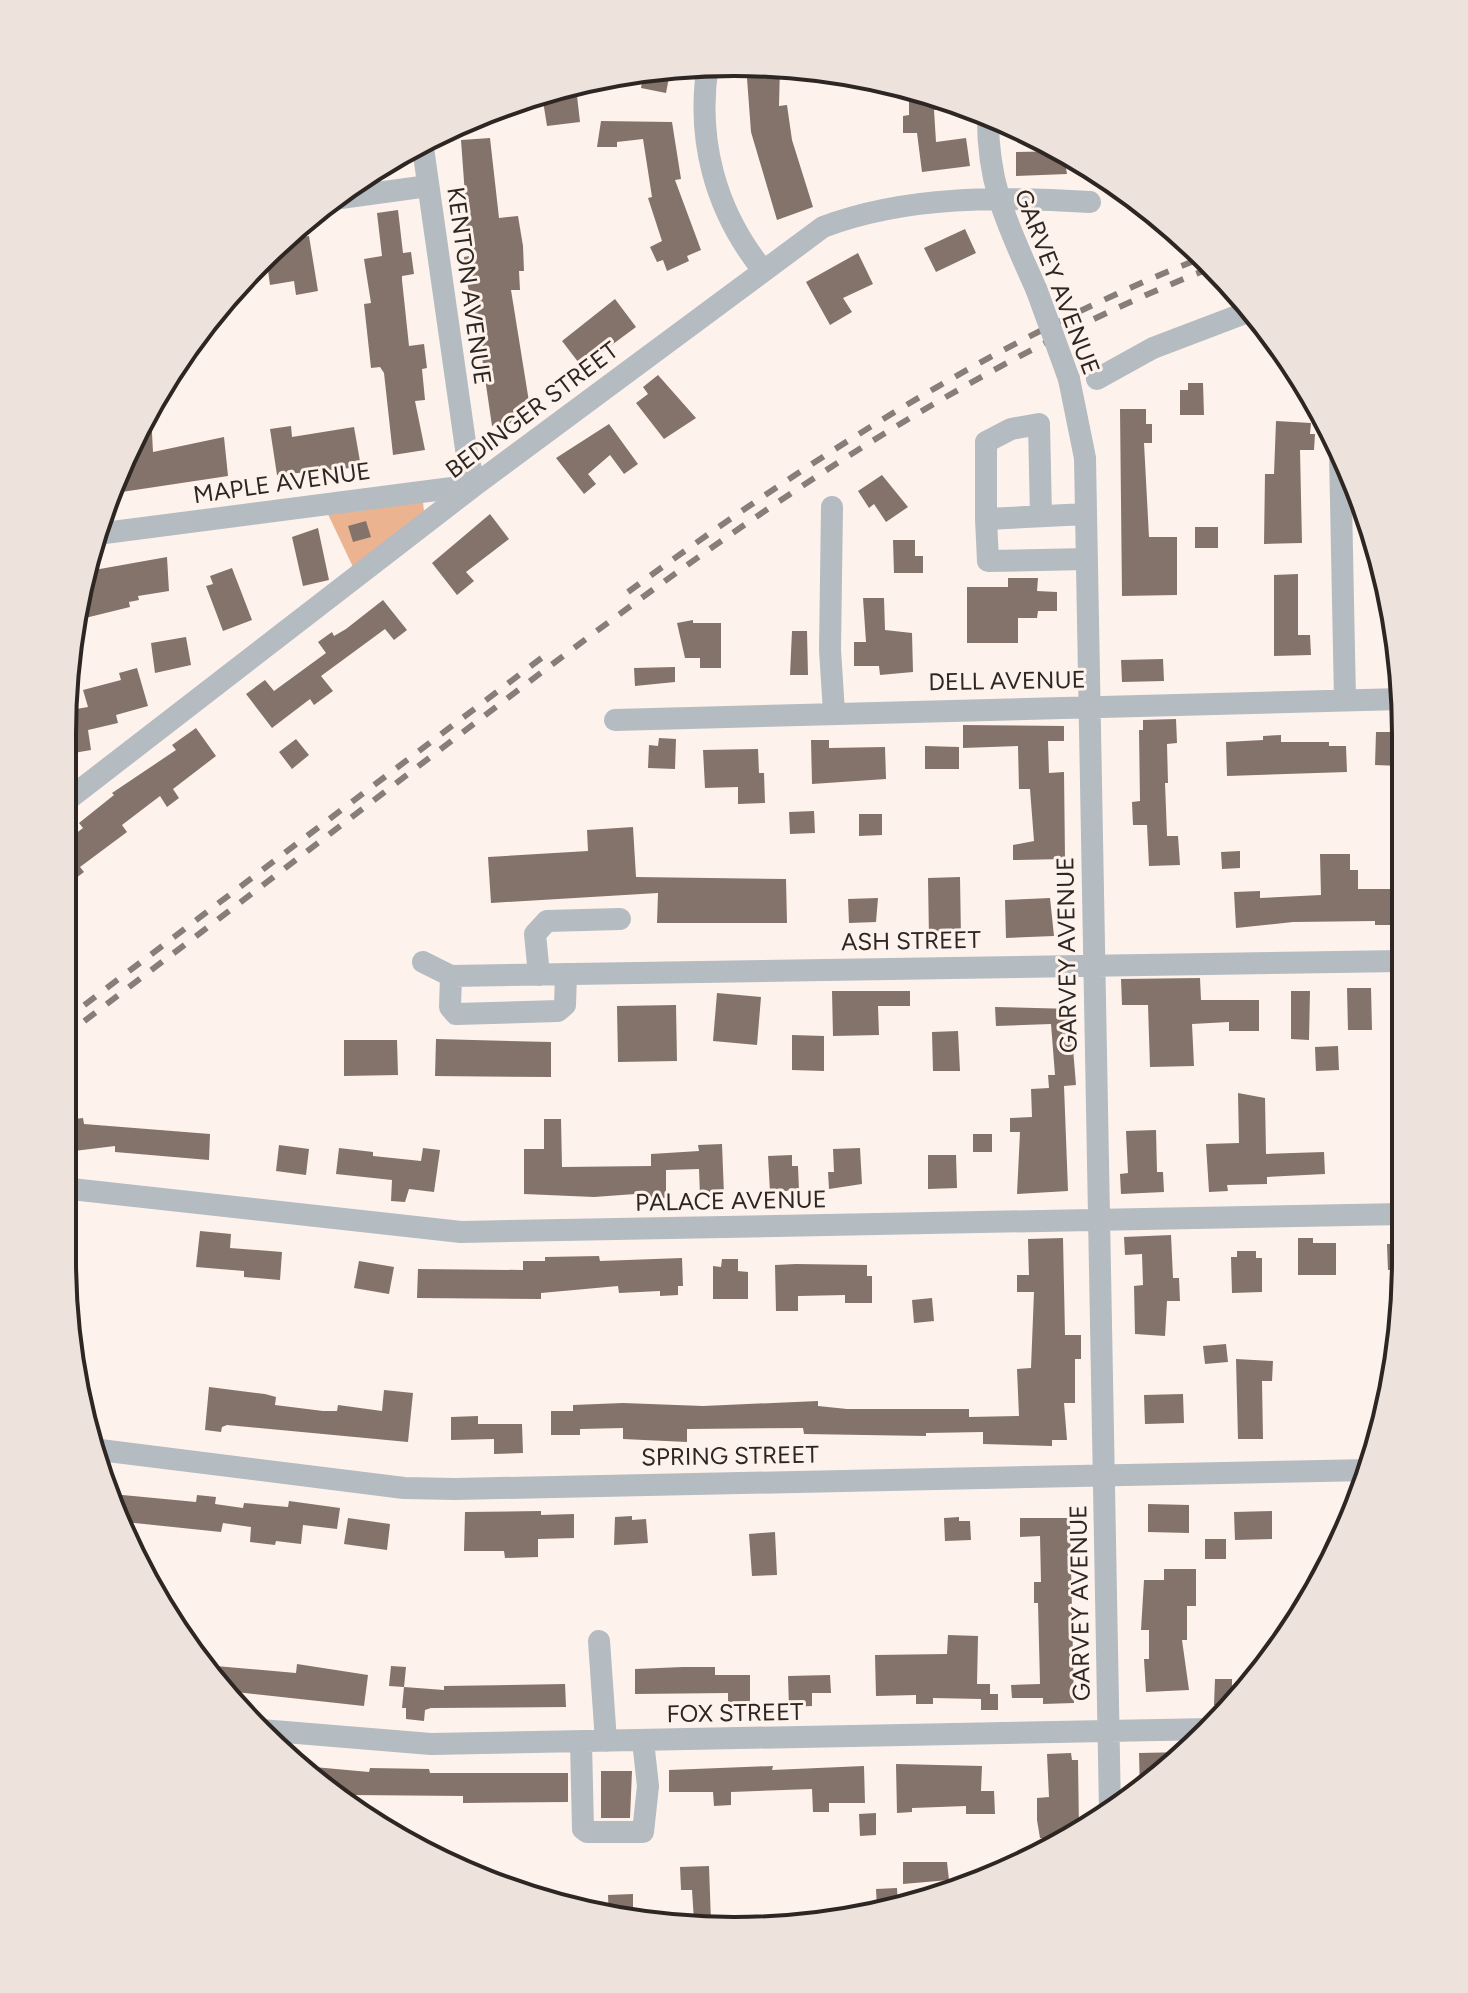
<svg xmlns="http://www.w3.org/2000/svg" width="1468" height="1993" viewBox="0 0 1468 1993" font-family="Figtree,sans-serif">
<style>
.green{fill:#ecb391}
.building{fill:#84736a}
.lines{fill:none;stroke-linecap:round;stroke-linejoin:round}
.minor{stroke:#b4bbc1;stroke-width:22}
.rail{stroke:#877e79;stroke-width:6;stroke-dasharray:14 14;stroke-linecap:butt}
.minor-bridge{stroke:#b4bbc1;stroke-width:22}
.labels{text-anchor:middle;stroke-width:6;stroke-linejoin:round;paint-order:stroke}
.street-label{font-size:24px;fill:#2d2622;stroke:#fef2ec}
.rim{fill:none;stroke:#2d2622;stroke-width:4}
</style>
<rect width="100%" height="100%" fill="#fef2ec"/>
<path class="green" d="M423,502L424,512L353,567L326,510Z"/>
<path class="building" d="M746,65L780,66L779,106L787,105L792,140L813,207L777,220L751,132Z
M671,67L666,93L641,88L644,71Z
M909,93L950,98L975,109L934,110L936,142L966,138L970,166L922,172L917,133H903V116L909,115Z
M577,96L580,122L547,126L543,101Z
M601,121L672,122L681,179L675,180L701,250L687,256L689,261L667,271L663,260L657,262L650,247L662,241L648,198L652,197L643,139L617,142V147H597Z
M490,138L499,218L518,216L523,246L524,271H519L520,290H511L530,408L516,411L517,422L492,426L478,330L465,274L464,257L470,256L462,195H465L461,140Z
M1016,152L1068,151L1093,168H1066L1067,174L1016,176Z
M398,210L403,253L411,252L414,274L402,276V280L409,346L424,344L427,368L422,369L425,400L415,401L425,450L393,455L384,373L380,367L371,368L364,304L371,303L364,259L382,256L377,213Z
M965,229L976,253L936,272L924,248Z
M309,236L318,291L296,295L294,281L270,285L267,263L288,240Z
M858,253L873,284L843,298L852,312L830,325L806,282Z
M615,299L636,327L582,367L562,341Z
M658,375L696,418L664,439L636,403L648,394L643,387Z
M1188,383H1203L1204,415H1180V390H1188Z
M1120,409H1146V424H1152V443H1144L1149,537H1177V595L1122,596Z
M151,414L153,452L224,437L228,476L115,493Z
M1276,421L1311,423L1310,434H1315L1314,450H1300L1302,543L1264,544L1265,474H1274Z
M609,424L638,464L624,474L610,455L588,474L596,484L584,494L556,458Z
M291,426L292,437L354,427L361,467L277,475L270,429Z
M882,475L908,507L886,522L874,504L869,508L858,491Z
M490,514L509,539L466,572L474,581L457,595L432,563Z
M366,521L371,537L353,542L348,526Z
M1195,527H1218V548H1195Z
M318,528L329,580L303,586L292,537Z
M893,540H915V556H923V573H894Z
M167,557L169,591L138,596L139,600L129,602L130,607L77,620L83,572Z
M232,568L252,620L223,631L206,586L213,584L210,576Z
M1298,574V635H1310L1311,655L1274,656V575Z
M1008,578H1038L1037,591L1057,592V611H1038L1037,618H1018V643H967V587H1008Z
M863,598H884L885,630L912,633L913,672L880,675L879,666H854V642H866Z
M383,600L407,630L394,640L385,629L321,676L333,691L314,705L310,699L272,728L246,694L265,680L274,691L326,653L318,642L332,632L334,636L346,629Z
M693,620V623H721V668H700V658H685L677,623Z
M792,631H807L808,675H790Z
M186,637L191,665L155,673L151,643Z
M1163,659L1164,681L1122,682L1121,660Z
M675,667V682L635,686L634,668Z
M137,668L148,706L116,715L118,723L88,730L91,750L62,755L65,711L88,707L83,690L121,680L119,673Z
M1176,719L1177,743L1167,744L1168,783H1165L1167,836H1178L1180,865L1149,866L1147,825H1133L1132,802L1140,801L1139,730H1143V720Z
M963,725L1064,726V741H1048L1049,773L1064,772L1065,859L1013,860V845L1034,841L1030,789H1019L1018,746L963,748Z
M196,728L216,756L173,789L179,798L167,807L160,796L122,825L127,832L80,867L84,872L68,884L62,875V844L83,828L79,823L114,795L112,793L176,750L172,745Z
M1376,732H1397L1401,766L1375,765Z
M1281,735V742H1329V746H1346L1347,772L1227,776L1226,742L1263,740V736Z
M659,738L676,739L675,769L648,768L649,745L658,746Z
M296,739L309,755L292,769L279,752Z
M811,740H829V748L885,747L886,779L812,784Z
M925,746L959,747V769H925Z
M758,749L759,773H764L765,803L738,804V787L705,788L703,750Z
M814,811L815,833L790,834L789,812Z
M859,814H882V835L859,836Z
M633,827L636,877L786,879L787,923H657L658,893L491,903L488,857L588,851L587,830Z
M1240,851V868L1222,869L1221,852Z
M1320,854H1350V870H1358V889H1398L1397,925H1375V921L1293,922L1236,928L1234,892L1260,891V898L1321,895Z
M960,877L961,938H929L928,878Z
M878,898L876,922L849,923L848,899Z
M1050,898L1054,936L1006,938L1005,900Z
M1200,978L1201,1000H1259V1031H1229V1022L1192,1024L1194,1066L1150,1067L1148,1005H1122L1121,979Z
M1347,988H1371L1372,1030H1348Z
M832,991H910V1006H878L879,1035L833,1036Z
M1291,991H1310L1309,1040L1291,1039Z
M717,993L761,997L757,1045L713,1041Z
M676,1005L677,1061L618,1062L617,1006Z
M995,1007L1074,1009L1075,1024H1071L1076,1085L1064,1086L1068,1191L1017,1194L1020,1132H1010V1118L1032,1117L1031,1089L1049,1088L1048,1075H1055L1051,1024L996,1026Z
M958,1031L960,1071H933L932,1032Z
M792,1035L824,1036V1071L792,1070Z
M436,1039L551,1042V1077L435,1076Z
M344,1040H397L398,1075L344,1076Z
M1338,1046L1339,1070L1316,1071L1315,1047Z
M1238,1093L1265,1098L1266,1154L1324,1152L1325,1174L1267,1177V1184L1227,1185L1228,1191L1209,1192L1206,1144L1239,1143Z
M83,1118L84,1124L210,1134L209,1160L115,1152V1146L74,1151L67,1120Z
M544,1119H561L562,1167L651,1166V1154L699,1151L698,1145L722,1144L724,1195L700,1196L699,1169L666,1170V1198H650L649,1193L594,1197L524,1194V1149H544Z
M1156,1130L1157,1172H1163L1164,1192L1121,1194L1120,1174L1128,1173L1126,1131Z
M973,1134H992V1152H973Z
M279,1145L309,1149L306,1175L276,1171Z
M339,1148L373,1152V1156L421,1161L423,1148L440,1150L434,1192L409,1189L405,1202L391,1201L392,1180L336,1174Z
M860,1148L862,1184L829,1189L828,1172H834L833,1149Z
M792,1155V1166H798L799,1190L770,1192L768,1156Z
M928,1155H956L957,1188L928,1189Z
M200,1231L231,1234L230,1248L282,1252L280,1280L244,1277V1271L196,1267Z
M1171,1235L1173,1278H1179L1180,1301H1167L1165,1336L1135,1334L1134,1286L1143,1285L1142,1254L1125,1255L1124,1237Z
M1063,1238L1065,1335H1081V1359H1075V1403H1064L1067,1440H1052V1446L983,1444V1432L926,1433V1436L804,1434L803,1428L687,1429V1442L623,1439V1428L580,1429V1435H551V1411H573V1405L623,1403L703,1406L818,1401V1406L847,1409H969V1417L1019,1416L1017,1369L1031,1368L1034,1292H1017V1275H1029L1028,1239Z
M1298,1238H1313V1243H1336V1275H1298Z
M1387,1244H1404V1269L1388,1270Z
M1237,1251H1256V1258H1262V1292L1232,1293L1231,1257H1237Z
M599,1256L600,1261L682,1258L683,1286H678V1295L660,1296V1291L619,1293L618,1286L541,1293V1299L417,1298L418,1269L523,1270V1261H545V1257Z
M722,1259H738V1271L748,1272V1299H713V1266L721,1267Z
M359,1261L394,1267L389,1294L354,1288Z
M796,1264L867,1265V1276H872V1303H845V1295L798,1296V1311H776L775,1265Z
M932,1298L934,1321L914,1323L912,1300Z
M1226,1344L1228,1362L1205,1364L1203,1346Z
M1236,1359L1273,1361L1272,1381H1262L1263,1439H1238Z
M209,1387L265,1394L276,1397L275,1405L323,1411H337L338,1405L382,1411L384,1390L413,1393L408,1442L227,1425L222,1427L221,1432L205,1430Z
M1183,1394L1184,1423L1145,1424L1144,1395Z
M478,1416V1424H522L523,1453L494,1454V1439L451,1440V1417Z
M112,1494L196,1502L197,1495L216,1497L215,1504L243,1508L244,1503L288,1507L289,1501L340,1508L337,1529L303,1525L301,1544L276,1541L275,1545L250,1542L251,1527L223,1523L221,1532L125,1522Z
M1148,1504L1189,1505V1533L1148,1532Z
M541,1511V1515L574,1514V1538L538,1539V1557L505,1558L504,1551H464L465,1512Z
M1272,1511V1539L1235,1540L1234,1512Z
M632,1516V1520L646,1519L648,1543L614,1545L615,1517Z
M959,1517V1521H970L971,1540L945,1541L944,1518Z
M348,1518L390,1524L387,1550L344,1544Z
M1020,1518H1070L1074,1703L1043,1704V1698H1012L1011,1685L1040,1684L1038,1603H1034V1582H1041L1040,1536L1020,1537Z
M775,1532L777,1575L752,1576L749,1534Z
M1205,1539H1226V1559H1205Z
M1164,1569H1196V1606H1187V1640H1182L1189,1690L1146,1692L1144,1659H1149V1630H1141L1144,1580H1164Z
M948,1635L978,1636L977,1684H990V1694H998V1710H981V1699L933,1698V1704H916V1695L876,1696L875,1655L947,1654Z
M297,1664L368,1675L364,1706L227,1691L204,1665L296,1673Z
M391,1666L406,1667L404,1687L389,1686Z
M683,1667H715V1675H750V1702H728V1693L635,1694V1669Z
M830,1675L831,1693H812V1706L789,1707L788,1676Z
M1215,1679H1232V1706L1214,1705Z
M565,1684L566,1707L431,1708L425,1710L424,1721L406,1719V1708H402L404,1687L444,1690V1686Z
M1186,1752L1143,1792L1140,1794L1139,1753Z
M1071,1753L1072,1760H1078L1079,1829L1048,1847V1838H1040L1037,1820V1798L1049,1797L1047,1754Z
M896,1764L982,1766L981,1791H994L995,1814H966V1806L912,1808V1812L897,1813Z
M292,1765L369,1772L370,1768L429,1769L430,1773H568V1802L463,1803V1796L353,1795L352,1805Z
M773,1766L772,1770L864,1766L865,1803H829V1812H813L812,1789L731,1792V1805L714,1806L713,1792H669V1770Z
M601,1771H632L630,1818H601Z
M876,1813V1835L860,1836L859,1814Z
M903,1862H947L949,1880L903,1884Z
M709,1866L711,1922L694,1921L692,1890H681L680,1867Z
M897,1888L898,1905L877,1910L876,1889Z
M633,1894V1919L609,1918L608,1895Z"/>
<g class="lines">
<path class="minor" d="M708,64C696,139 715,210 762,269
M988,115C987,187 1009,227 1037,291
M326,200L428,186
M1069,379L1085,458L1110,1811
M1097,379L1153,348L1253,310
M1340,452L1345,700
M832,507L830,650L834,712
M1041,516L1039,424L1011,429L986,442V519L1086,514
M986,519L988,561L1087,559
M97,534L475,485L466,449L422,141
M615,720L1401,699
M62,804L475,485L823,227C908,195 1000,197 1090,202
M423,962L451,976L1402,961
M539,975L535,934L547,921L620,919
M451,976L450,1007L456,1014L558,1011L565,1005L566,974
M62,1188L461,1232L1404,1214
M92,1449L404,1488L455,1489L1371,1470
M599,1641L606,1741
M261,1730L431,1744L1211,1729
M581,1742L583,1829L587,1832H643L648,1786L643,1741"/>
<path class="rail" d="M628,592C808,460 995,339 1204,257
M62,1022L552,650
M62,1038C203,931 343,824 484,716C715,540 940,375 1213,267"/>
<path class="minor-bridge" d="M1037,291L1069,379"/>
</g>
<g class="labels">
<g class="street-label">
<text transform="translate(1057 282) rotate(69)" y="8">GARVEY AVENUE</text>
<text transform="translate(469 286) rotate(82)" y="8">KENTON AVENUE</text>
<text transform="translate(532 410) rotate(-37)" y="8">BEDINGER STREET</text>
<text transform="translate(282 483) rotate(-8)" y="8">MAPLE AVENUE</text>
<text transform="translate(1007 681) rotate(-1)" y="8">DELL AVENUE</text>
<text transform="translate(911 941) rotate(-1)" y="8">ASH STREET</text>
<text transform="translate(1067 955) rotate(-91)" y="8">GARVEY AVENUE</text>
<text transform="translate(731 1201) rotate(-1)" y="8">PALACE AVENUE</text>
<text transform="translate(730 1456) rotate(-1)" y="8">SPRING STREET</text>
<text transform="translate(1080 1603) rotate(-91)" y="8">GARVEY AVENUE</text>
<text transform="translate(735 1713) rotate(-1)" y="8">FOX STREET</text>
</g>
</g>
<path d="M0 0H1468V1993H0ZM734 76H734A658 658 0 0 1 1392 734V1259A658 658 0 0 1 734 1917H734A658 658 0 0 1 76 1259V734A658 658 0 0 1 734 76Z" fill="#ede2dc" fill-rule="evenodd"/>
<path class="rim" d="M734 76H734A658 658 0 0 1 1392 734V1259A658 658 0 0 1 734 1917H734A658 658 0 0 1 76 1259V734A658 658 0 0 1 734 76Z"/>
</svg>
